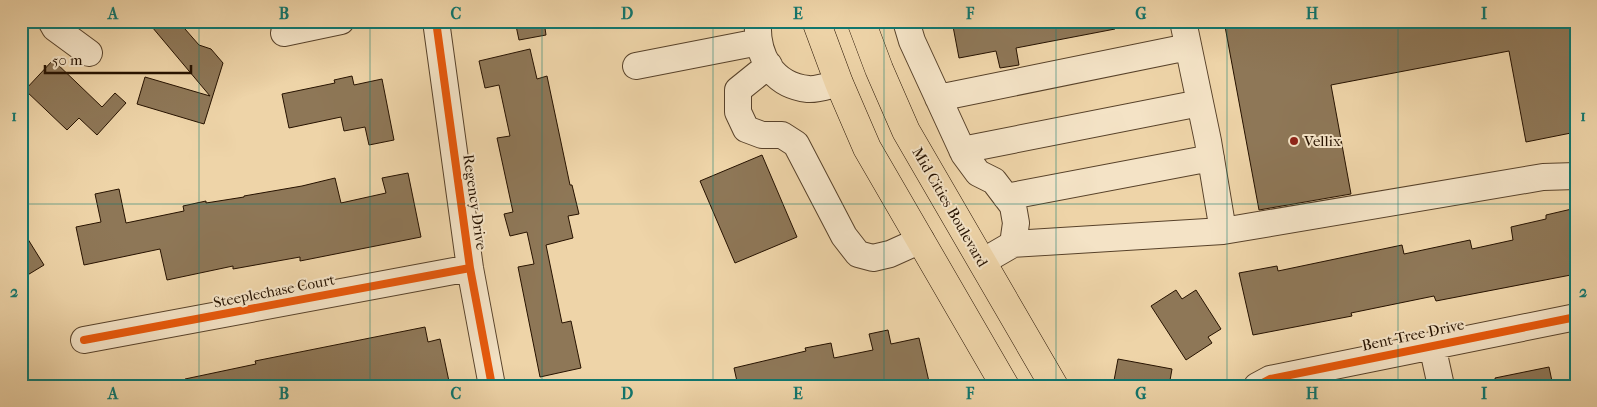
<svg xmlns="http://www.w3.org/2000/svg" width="1597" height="407" viewBox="0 0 1597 407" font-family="'IM FELL French Canon',serif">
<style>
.building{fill:#8e7757;stroke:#261200}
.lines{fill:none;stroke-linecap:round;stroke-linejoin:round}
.minor-casing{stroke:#58422a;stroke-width:28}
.major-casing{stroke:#261200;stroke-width:29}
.minor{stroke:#f4e3c6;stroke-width:26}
.major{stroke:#eed4a8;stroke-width:28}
.cycleway-casing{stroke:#f4e3c6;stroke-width:11}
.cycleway{stroke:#e8590c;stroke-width:8}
.grid{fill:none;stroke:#0f766e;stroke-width:1;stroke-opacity:0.55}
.poi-dot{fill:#8f2418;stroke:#f4e3c6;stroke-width:2}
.labels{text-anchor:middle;stroke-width:4;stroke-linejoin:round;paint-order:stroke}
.poi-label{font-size:15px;fill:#261200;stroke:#f4e3c6;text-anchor:start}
.street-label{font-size:15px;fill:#261200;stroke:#f4e3c6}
.neatline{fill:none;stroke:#0f766e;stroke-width:2}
.grid-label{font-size:16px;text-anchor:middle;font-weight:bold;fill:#0f766e}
</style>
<rect width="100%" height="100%" fill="#eed4a8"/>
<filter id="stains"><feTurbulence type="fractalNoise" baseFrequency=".004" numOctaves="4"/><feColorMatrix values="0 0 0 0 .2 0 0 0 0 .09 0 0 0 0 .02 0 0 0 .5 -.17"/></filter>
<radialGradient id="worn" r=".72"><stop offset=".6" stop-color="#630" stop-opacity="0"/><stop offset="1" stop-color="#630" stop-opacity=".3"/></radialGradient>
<path class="building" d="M147,21H178L199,45L211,49L223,63L204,124L137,104L145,77L210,96Z
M515,21H544L546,35L519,40Z
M952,21H1114L1115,29L1016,48L1019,65L1000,68L996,51L959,58Z
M1224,21H1576V132L1526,142L1509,51L1331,85L1351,194L1259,210Z
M530,49L537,79L547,76L570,185H572L579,214L568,216L573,238L546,245L562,323L571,321L581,368L540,377L518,267L534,264L527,232L510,236L504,214L513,212L497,138L510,136L499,85L485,88L479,61Z
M53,60L102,107L115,93L126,103L97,135L79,118L67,130L25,90Z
M352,76L354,85L382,79L394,140L369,145L365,127L344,131L341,117L289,128L282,94L335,83L334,80Z
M762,155L797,237L735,263L700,181Z
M408,173L421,237L300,261V257L233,269V266L167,280L160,249L84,265L76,227L101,222L95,194L119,189L126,223L184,211L183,206L206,201V203L244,197V196L302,186L335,178L341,203L386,193L382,178Z
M1576,208V274L1436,301L1434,296L1351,313L1352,316L1253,335L1239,273L1277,266L1278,271L1402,245L1404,254L1470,240L1472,249L1513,240L1511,227L1546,219V215Z
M21,228L44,265L21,279Z
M1176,290L1182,299L1196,290L1221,329L1208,337L1212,343L1186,360L1151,306Z
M425,327L428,342L440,339L450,386H185V379L256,364L255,361Z
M888,330L891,344L919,338L930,386H738L734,368L806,351L805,348L831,343L834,358L873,350L869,334Z
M1118,359L1172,369L1169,386H1113Z
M1549,367L1553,386H1496L1495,378Z"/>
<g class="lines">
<g class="minor-casing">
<path id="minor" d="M51,21L55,28L89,53
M436,21L470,268L492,386
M758,21C756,55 772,85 808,89C817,90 830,85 839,83
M906,21L912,41L964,154L978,173L994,181L1013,206L1016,223L1013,244L982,262
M284,33L341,21
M769,65L738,90V112L746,129L762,135H782L796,144L844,236L858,254L873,258L890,254L921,240
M636,66L759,42
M938,98L1188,47
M962,150L1200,103
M1006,197L1211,158
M1223,231L1543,177L1576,176
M1013,244L1223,231L1208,141L1183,21
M84,340L470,268
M1432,345L1441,386
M1257,386L1270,379L1576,317"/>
</g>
<g class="major-casing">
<path id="major" d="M816,21L839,83L867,148L1005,386
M861,21L879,69L906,131L1054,386"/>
</g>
<use href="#minor" class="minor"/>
<use href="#major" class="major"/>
<g class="cycleway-casing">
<path id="cycleway" d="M436,21L470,268L492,386
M84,340L470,268
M1257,386L1270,379L1576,317"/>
</g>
<use href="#cycleway" class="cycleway"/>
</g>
<path class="grid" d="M199,21V386M370,21V386M542,21V386M713,21V386M884,21V386M1056,21V386M1227,21V386M1398,21V386M21,204H1576"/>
<circle class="poi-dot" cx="1294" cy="141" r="5"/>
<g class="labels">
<g class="poi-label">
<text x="1304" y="146">Vellix</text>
</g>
<g class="street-label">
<text transform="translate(475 202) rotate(82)" y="5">Regency Drive</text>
<text transform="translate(950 207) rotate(60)" y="5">Mid Cities Boulevard</text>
<text transform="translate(274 291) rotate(-11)" y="5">Steeplechase Court</text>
<text transform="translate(1413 335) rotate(-12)" y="5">Bent Tree Drive</text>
</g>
</g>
<rect width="1597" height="407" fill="none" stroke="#eed4a8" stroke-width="55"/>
<path d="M45 65v8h146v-8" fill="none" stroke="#261200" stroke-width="2.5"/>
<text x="52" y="65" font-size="15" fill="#261200" stroke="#f4e3c6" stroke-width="4" paint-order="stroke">50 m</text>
<rect x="28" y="28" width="1542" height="352" class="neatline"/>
<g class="grid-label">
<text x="113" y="19">A</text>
<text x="284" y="19">B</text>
<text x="456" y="19">C</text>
<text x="627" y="19">D</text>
<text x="798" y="19">E</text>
<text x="970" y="19">F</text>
<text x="1141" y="19">G</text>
<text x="1312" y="19">H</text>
<text x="1484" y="19">I</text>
<text x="14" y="121">1</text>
<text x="1583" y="121">1</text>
<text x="14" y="297">2</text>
<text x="1583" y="297">2</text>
<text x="113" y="399">A</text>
<text x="284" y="399">B</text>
<text x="456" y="399">C</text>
<text x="627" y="399">D</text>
<text x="798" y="399">E</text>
<text x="970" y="399">F</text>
<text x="1141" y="399">G</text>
<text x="1312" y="399">H</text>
<text x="1484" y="399">I</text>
</g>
<rect width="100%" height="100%" filter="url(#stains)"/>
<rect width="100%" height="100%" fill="url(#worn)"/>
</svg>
